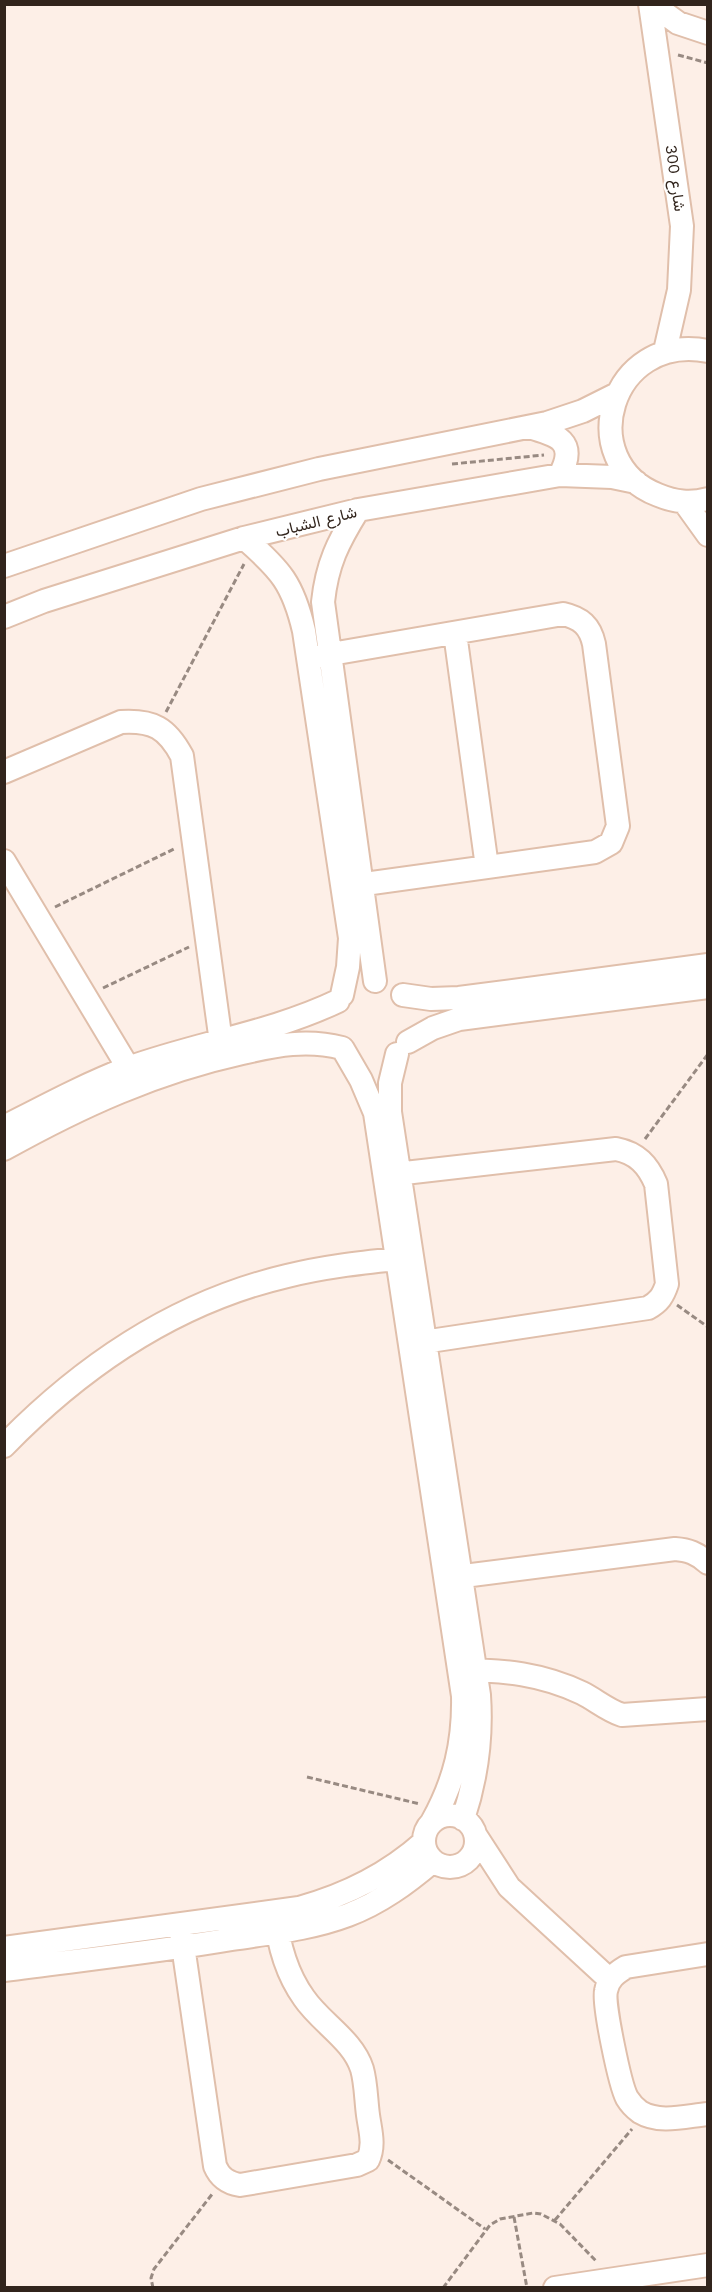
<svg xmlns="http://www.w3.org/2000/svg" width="712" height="2292" viewBox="0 0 712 2292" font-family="'Work Sans',Vazirmatn,sans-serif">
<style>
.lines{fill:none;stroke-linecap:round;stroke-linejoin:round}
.minor-casing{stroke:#e0bfab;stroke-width:26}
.path{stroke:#988a82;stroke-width:3;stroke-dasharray:6 3;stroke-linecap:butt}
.minor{stroke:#fff;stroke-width:22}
.labels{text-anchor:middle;stroke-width:4.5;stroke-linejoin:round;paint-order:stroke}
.street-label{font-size:16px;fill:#31241c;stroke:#fff}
</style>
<rect width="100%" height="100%" fill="#fdefe7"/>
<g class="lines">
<g class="minor-casing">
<path id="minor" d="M650,4L682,226L679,290L665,351
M652,4L678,23L708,33
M708,351C610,332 573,462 658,495C675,502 690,504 708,499
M529,427C557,435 578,441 560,475
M685,503L708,535
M358,510C338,542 327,564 323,602L375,981
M244,538C281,570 293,584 304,631L350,938L348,967L342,995
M4,566L201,499L319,469L547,423L583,411L617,394
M4,617L44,601L244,538L358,510L560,475L612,477L636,482
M455,633L487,867
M308,658L563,614C581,618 590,626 594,644L618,826L611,843L595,852L343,887
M4,772L121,722C153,720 167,728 182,756L223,1057
M4,861L135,1079
M403,995L431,999L459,998L708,965
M408,1042L433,1028L459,1019L708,987
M343,1049L361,1080L375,1113L463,1696C464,1742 455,1781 432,1822
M397,1054L390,1083V1112L479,1695C482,1738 477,1777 463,1819
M4,1127C45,1106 86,1084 128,1068C197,1043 271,1033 338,1001
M4,1149C81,1106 156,1072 242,1053C277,1045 307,1039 342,1048
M387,1175L616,1149C637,1153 648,1165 656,1184L667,1284C663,1296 659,1302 648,1308L410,1344
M4,1446C83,1365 176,1302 287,1276C323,1267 359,1263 396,1259
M448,1578L675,1549C688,1550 697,1553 708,1563
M460,1670C504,1670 542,1674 582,1693C596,1700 607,1710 622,1715L708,1709
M424 1841a26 26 0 1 1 52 0a26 26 0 1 1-52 0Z
M476,1836L509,1887L610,1980
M180,1925L215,2166C220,2178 228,2183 240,2185L357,2165L368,2160C375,2145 370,2130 368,2115C366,2100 366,2083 362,2069C353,2040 321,2023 304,1998C286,1973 278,1943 275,1912
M4,1948L299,1908C347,1895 387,1875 424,1842
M708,1954L626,1967C616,1973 608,1979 606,1991C603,2004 620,2085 627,2098C630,2103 636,2109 640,2112C660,2124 686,2116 708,2114
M4,1970C80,1960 156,1952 232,1939C271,1933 311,1929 348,1915C380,1903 407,1883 433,1861
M555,2288L708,2265"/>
</g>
<path class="path" d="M678,55L708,63
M452,464L544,455
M166,712L244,564
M55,907L176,848
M103,988L189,947
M645,1139L708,1054
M677,1305L708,1327
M307,1777L420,1804
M388,2160L485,2229
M514,2217L527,2288
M555,2220L632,2129
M153,2288L151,2278L154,2269L213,2193
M443,2288L490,2225L500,2219L533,2213L541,2214L560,2224L597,2262"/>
<use href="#minor" class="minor"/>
</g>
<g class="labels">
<g class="street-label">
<text transform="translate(676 178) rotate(82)" y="6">شارع 300</text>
<text transform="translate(316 521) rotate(-14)" y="6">شارع الشباب</text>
</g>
</g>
<rect width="712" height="2292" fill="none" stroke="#31241c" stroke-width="12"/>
</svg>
